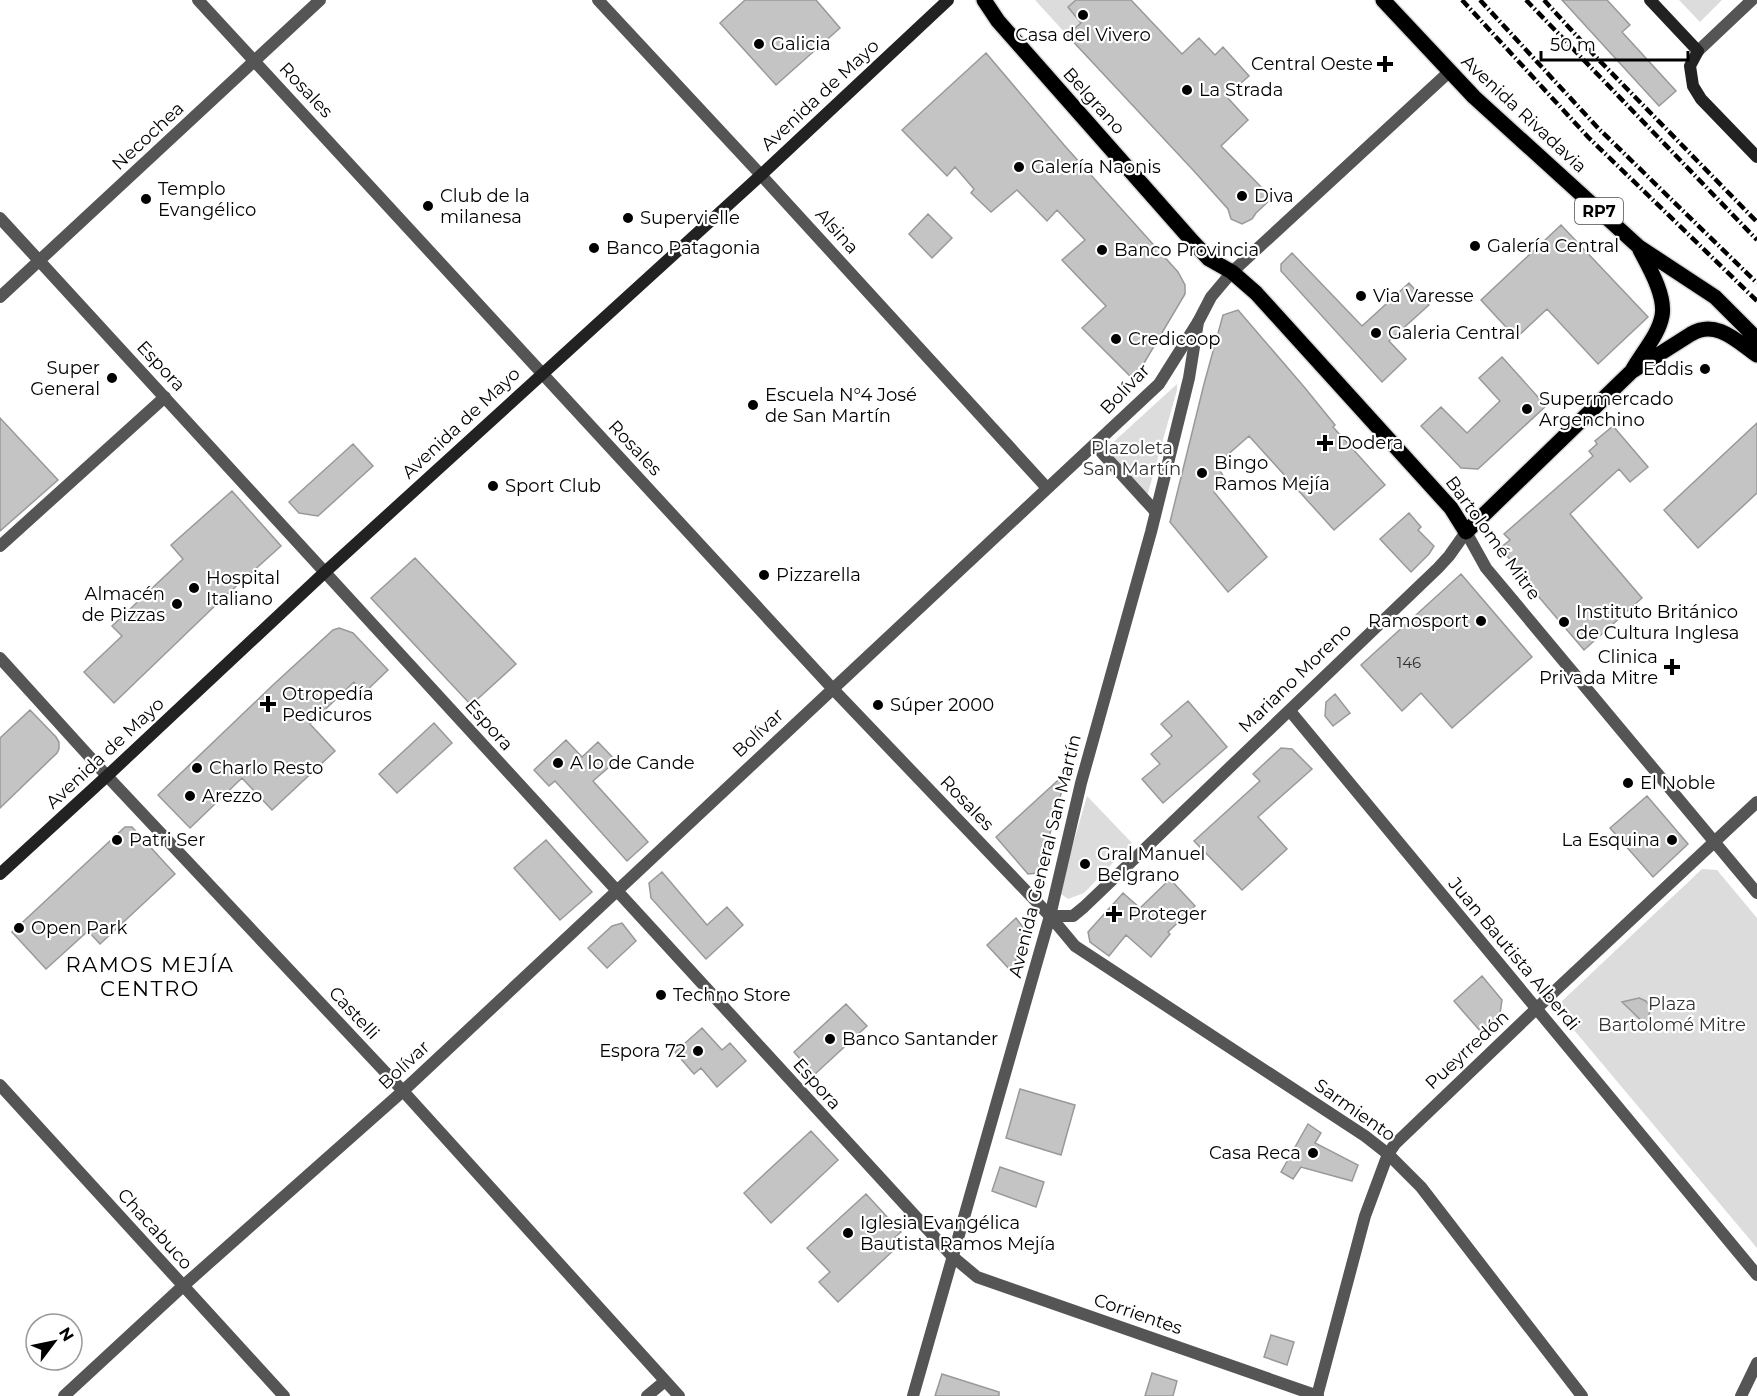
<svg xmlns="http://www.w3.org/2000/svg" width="1757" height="1396" viewBox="0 0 1757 1396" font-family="Montserrat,sans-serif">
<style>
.green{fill:#dcdcdc}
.building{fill:#c4c4c4;stroke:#999;stroke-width:1.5}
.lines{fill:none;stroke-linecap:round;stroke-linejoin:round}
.primary-casing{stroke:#dbdbdb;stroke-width:18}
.pedestrian{stroke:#555;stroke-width:12}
.minor{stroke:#555;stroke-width:12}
.tertiary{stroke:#555;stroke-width:12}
.secondary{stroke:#222;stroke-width:12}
.primary{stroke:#000;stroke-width:15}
.rail{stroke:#000;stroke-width:4.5;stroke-dasharray:9 3 1.5 3;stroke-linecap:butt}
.poi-dot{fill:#000;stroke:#fff;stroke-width:2}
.labels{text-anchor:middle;stroke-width:4.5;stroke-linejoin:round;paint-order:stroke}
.number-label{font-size:15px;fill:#313131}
.shield{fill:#fff;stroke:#4c4c4c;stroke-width:1.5}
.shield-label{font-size:16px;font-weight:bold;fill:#000}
.poi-label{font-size:18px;fill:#000;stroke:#fff;text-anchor:start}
.street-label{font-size:18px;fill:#000;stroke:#fff}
.park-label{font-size:18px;fill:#333;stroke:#fff}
.quarter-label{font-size:21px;letter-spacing:1.5px;fill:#000;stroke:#fff}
</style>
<rect width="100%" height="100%" fill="#fff"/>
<path class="green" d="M1035,0H1076L1068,7L1081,23L1067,35Z
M1679,0H1722L1700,22Z
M1177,384V390L1148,493L1141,505L1097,457Z
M1087,796L1132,843L1084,893L1068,899L1061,894L1065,872Z
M1702,869L1717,870L1757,918V1248L1563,1017L1562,1001Z"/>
<path class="building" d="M745,0H816L840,28L776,85L720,23Z
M1076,0H1131L1182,54L1199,38L1215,55L1223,47L1249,76L1226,96L1248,120L1221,146L1272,198L1256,213L1252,219L1242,224L1231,219L1228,209L1193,170L1067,35L1081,23L1068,7Z
M1562,0H1607L1630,25L1622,32L1676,91L1659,106Z
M986,53L1064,145L1178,272L1185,285V294L1134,380L1082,328L1106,306L1062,260L1085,240L1057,210L1047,221L1017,190L991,212L971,193L974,189L955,167L947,176L902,130Z
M928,214L952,238L932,258L909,234Z
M1561,225L1648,317L1598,364L1547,309L1516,338L1481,300Z
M1292,253L1362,326L1409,283L1429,305L1389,341L1406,359L1382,382L1281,271V264Z
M1238,310L1305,388L1335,425L1333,427L1385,485L1334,530L1249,436L1216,465L1226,480L1214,492L1267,557L1228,592L1170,522L1204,384L1223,315Z
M1502,357L1546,406L1478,469L1461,468L1421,426L1441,407L1467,433L1500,401L1479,378Z
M0,418L58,480L0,531Z
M1757,423V493L1698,548L1664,510Z
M1613,426L1648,467L1630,482L1619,469L1570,514L1642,598L1584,650L1527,583L1529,581L1500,548L1510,540L1504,534L1593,456L1589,451L1597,444L1595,441Z
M353,444L373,466L318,516L299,513L289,502Z
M232,491L281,546L221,600L114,703L84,672L122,636L112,626L183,559L171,545Z
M1409,513L1421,527L1418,530L1434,546L1429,554L1411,572L1380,539Z
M415,558L516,664L471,705L371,598Z
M1461,574L1532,657L1452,728L1421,693L1402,711L1361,665Z
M339,628L353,633L388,670L364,693L354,682L310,724L335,751L272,810L242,778L190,828L158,795L273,685L333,630Z
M1335,694L1350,713L1333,726L1325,716L1326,702Z
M1188,701L1227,747L1163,803L1142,779L1160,764L1151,754L1172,736L1161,724Z
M30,710L56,737L59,742V749L57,753L0,808V738Z
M434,723L452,743L397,793L379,774Z
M566,740L582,757L598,742L616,761L593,781L648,842L627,861L555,781L549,786L534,770Z
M1281,748L1292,749L1312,769L1258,817L1287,849L1242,890L1194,841L1260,781L1253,774Z
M1067,772L1039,873L1028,874L996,837Z
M1647,796L1688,844L1653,877L1610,828Z
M125,827H132L175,874L100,944L88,931L46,969L12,932Z
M546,840L592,892L560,920L514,868Z
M662,872L707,925L727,907L743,925L706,959L651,898L649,883Z
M1170,879L1195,906L1168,932L1170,934L1151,957L1126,935L1109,956L1090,942L1088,932L1123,893L1140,908Z
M1016,918L1025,930L1012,972L987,945Z
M622,923L636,941L607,968L588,948L612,926Z
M1482,976L1502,1000L1500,1014L1481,1032L1454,1001Z
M1639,998L1646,1001L1649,1005L1650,1010L1647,1026L1622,1002Z
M846,1004L867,1026L814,1075L794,1052Z
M702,1028L722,1050L730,1043L746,1061L717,1087L701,1068L694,1074L675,1052Z
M1020,1089L1075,1105L1061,1155L1006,1138Z
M1308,1124L1321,1133L1315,1143L1358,1165L1352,1181L1301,1167L1293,1179L1281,1172Z
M811,1131L838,1160L771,1223L744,1193Z
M1000,1167L1044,1182L1036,1207L992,1191Z
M866,1194L901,1232L891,1241L896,1248L838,1302L819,1282L830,1272L807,1248Z
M1271,1335L1294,1342L1287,1365L1264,1357Z
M1152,1373L1177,1381L1173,1396H1145Z
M942,1374L999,1392V1396H935Z"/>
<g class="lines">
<g class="primary-casing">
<path id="primary" d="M984,0L998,21L1193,242L1209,259L1232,272L1256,293L1451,508L1466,532L1631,372L1691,334C1716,319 1737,341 1757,355
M1383,0L1474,97L1639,247L1715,297L1757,339
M1633,369C1642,353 1659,334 1662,316C1666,296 1649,267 1640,250"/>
</g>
<path class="pedestrian" d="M1095,445L1155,511"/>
<path class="minor" d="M198,0L832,688L1050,916
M598,0L761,175L1047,488
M0,218L952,1256L977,1277L1318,1396
M0,297L320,0
M1466,532L1486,568L1757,893
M0,546L165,397
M0,658L107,776L403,1091L679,1396
M1290,711L1757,1275
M0,1085L284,1396
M1388,1154L1421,1187L1582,1396
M64,1396L183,1286L403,1091L1159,384L1198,322
M647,1396L665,1381
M1741,1396L1757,1363"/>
<path class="tertiary" d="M1698,51L1752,0
M1050,916H1073L1084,907L1438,568L1449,556L1466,532
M1050,916L1075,946L1365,1136L1388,1154
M913,1396L1050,916L1081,783L1151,532L1189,378L1198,322L1211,297L1232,272L1449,72
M1317,1396L1365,1216L1388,1154L1395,1144L1559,987L1757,802"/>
<path class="secondary" d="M1650,0L1698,51L1690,66L1693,86L1701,99L1757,157
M0,874L107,776L325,572L761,175L948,0"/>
<use href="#primary" class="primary"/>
<path class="rail" d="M1462,0L1588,137L1757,301
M1480,0L1598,128L1757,283
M1526,0L1757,240
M1544,0L1595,56L1757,222"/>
</g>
<g class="poi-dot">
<circle cx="1083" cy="15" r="6"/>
<circle cx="759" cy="44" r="6"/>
<path d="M1382 55h6v6h6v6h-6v6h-6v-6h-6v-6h6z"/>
<circle cx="1187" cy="90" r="6"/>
<circle cx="1019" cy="167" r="6"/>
<circle cx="1242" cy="196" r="6"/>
<circle cx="146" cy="199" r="6"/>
<circle cx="428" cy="206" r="6"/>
<circle cx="628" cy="218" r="6"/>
<circle cx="1475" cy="246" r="6"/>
<circle cx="594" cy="248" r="6"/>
<circle cx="1102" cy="250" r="6"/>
<circle cx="1361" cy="296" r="6"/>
<circle cx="1376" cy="333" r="6"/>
<circle cx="1116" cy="339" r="6"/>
<circle cx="1705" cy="369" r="6"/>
<circle cx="112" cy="378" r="6"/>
<circle cx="753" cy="405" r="6"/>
<circle cx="1527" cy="409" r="6"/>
<path d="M1322 434h6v6h6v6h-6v6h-6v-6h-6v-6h6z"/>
<circle cx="1202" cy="473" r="6"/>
<circle cx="493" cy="486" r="6"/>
<circle cx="764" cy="575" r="6"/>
<circle cx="194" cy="588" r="6"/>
<circle cx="177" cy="604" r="6"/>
<circle cx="1481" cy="621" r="6"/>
<circle cx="1564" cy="622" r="6"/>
<path d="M1669 658h6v6h6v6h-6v6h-6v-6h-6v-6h6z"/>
<path d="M265 695h6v6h6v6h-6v6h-6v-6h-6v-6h6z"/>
<circle cx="878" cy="705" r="6"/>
<circle cx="558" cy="763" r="6"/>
<circle cx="197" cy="768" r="6"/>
<circle cx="1628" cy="783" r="6"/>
<circle cx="190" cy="796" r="6"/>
<circle cx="117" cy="840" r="6"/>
<circle cx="1672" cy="840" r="6"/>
<circle cx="1085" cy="864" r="6"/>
<path d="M1111 905h6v6h6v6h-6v6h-6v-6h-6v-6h6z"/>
<circle cx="19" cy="928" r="6"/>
<circle cx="661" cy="995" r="6"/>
<circle cx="830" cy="1039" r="6"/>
<circle cx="698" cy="1051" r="6"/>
<circle cx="1313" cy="1153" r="6"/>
<circle cx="848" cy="1233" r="6"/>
</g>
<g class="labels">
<g class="number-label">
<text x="1409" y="668">146</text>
</g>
<rect class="shield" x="1575" y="198" width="48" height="26" rx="4.5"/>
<g class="shield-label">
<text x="1599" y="217">RP7</text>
</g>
<g class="poi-label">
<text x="1083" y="41" text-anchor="middle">Casa del Vivero</text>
<text x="771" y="50">Galicia</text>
<text x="1373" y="70" text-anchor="end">Central Oeste</text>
<text x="1199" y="96">La Strada</text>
<text x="1031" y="173">Galería Naonis</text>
<text x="158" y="195">Templo<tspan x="158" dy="21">Evangélico</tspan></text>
<text x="440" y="202">Club de la<tspan x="440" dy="21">milanesa</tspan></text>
<text x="1254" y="202">Diva</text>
<text x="640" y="224">Supervielle</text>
<text x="1487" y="252">Galería Central</text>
<text x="606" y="254">Banco Patagonia</text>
<text x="1114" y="256">Banco Provincia</text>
<text x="1373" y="302">Via Varesse</text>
<text x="1388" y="339">Galeria Central</text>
<text x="1128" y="345">Credicoop</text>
<text x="100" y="374" text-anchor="end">Super<tspan x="100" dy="21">General</tspan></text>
<text x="1693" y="375" text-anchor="end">Eddis</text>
<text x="765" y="401">Escuela N°4 José<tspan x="765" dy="21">de San Martín</tspan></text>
<text x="1539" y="405">Supermercado<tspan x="1539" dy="21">Argenchino</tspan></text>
<text x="1337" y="449">Dodera</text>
<text x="1214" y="469">Bingo<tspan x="1214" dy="21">Ramos Mejía</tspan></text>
<text x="505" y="492">Sport Club</text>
<text x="776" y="581">Pizzarella</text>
<text x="206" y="584">Hospital<tspan x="206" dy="21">Italiano</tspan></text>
<text x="165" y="600" text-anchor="end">Almacén<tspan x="165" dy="21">de Pizzas</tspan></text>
<text x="1576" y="618">Instituto Británico<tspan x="1576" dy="21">de Cultura Inglesa</tspan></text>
<text x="1469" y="627" text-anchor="end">Ramosport</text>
<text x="1658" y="663" text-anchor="end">Clinica<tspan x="1658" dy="21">Privada Mitre</tspan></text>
<text x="282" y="700">Otropedía<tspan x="282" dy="21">Pedicuros</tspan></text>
<text x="890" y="711">Súper 2000</text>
<text x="570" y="769">A lo de Cande</text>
<text x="209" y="774">Charlo Resto</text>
<text x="1640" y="789">El Noble</text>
<text x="202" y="802">Arezzo</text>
<text x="129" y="846">Patri Ser</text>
<text x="1660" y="846" text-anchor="end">La Esquina</text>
<text x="1097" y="860">Gral Manuel<tspan x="1097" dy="21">Belgrano</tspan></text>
<text x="1128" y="920">Proteger</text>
<text x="31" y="934">Open Park</text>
<text x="673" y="1001">Techno Store</text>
<text x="842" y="1045">Banco Santander</text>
<text x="686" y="1057" text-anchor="end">Espora 72</text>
<text x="1301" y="1159" text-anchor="end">Casa Reca</text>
<text x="860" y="1229">Iglesia Evangélica<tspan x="860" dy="21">Bautista Ramos Mejía</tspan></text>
</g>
<g class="street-label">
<text transform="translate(306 90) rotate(47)" y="6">Rosales</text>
<text transform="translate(820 95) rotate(-43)" y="6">Avenida de Mayo</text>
<text transform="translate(1094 101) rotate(48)" y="6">Belgrano</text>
<text transform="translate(1524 114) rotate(43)" y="6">Avenida Rivadavia</text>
<text transform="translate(148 136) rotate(-43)" y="6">Necochea</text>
<text transform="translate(837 231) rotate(48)" y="6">Alsina</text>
<text transform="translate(161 366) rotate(47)" y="6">Espora</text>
<text transform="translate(1125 389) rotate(-46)" y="6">Bolívar</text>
<text transform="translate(461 423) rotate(-43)" y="6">Avenida de Mayo</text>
<text transform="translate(635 448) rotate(47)" y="6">Rosales</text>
<text transform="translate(1493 538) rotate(54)" y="6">Bartolomé Mitre</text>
<text transform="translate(1295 678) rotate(-44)" y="6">Mariano Moreno</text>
<text transform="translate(489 725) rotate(48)" y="6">Espora</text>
<text transform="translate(758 733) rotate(-43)" y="6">Bolívar</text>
<text transform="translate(105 753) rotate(-43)" y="6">Avenida de Mayo</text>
<text transform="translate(967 803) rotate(46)" y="6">Rosales</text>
<text transform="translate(1045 856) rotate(-76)" y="6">Avenida General San Martín</text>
<text transform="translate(1514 954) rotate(50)" y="6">Juan Bautista Alberdi</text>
<text transform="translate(354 1013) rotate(47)" y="6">Castelli</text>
<text transform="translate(1467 1050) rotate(-43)" y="6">Pueyrredón</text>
<text transform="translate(404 1065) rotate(-43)" y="6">Bolívar</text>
<text transform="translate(817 1084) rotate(48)" y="6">Espora</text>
<text transform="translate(1355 1110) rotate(35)" y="6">Sarmiento</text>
<text transform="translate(155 1229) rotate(48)" y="6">Chacabuco</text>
<text transform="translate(1138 1314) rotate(19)" y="6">Corrientes</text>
</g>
<g class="park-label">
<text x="1132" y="454">Plazoleta<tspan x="1132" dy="21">San Martín</tspan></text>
<text x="1672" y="1010">Plaza<tspan x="1672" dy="21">Bartolomé Mitre</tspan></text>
</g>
<g class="quarter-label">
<text x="150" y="972">RAMOS MEJÍA<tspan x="150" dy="24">CENTRO</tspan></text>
</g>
</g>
<g transform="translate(54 1342) rotate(58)"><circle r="28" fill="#ffffff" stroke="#999999" stroke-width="1.5"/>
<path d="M0-4.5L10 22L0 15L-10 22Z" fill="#000000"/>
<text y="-9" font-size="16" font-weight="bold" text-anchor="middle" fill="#000000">N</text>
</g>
<path d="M1541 51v9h147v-9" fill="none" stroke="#000000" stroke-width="3"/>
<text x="1550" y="51" font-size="18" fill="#000000" stroke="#ffffff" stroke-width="4.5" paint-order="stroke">50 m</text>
</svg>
